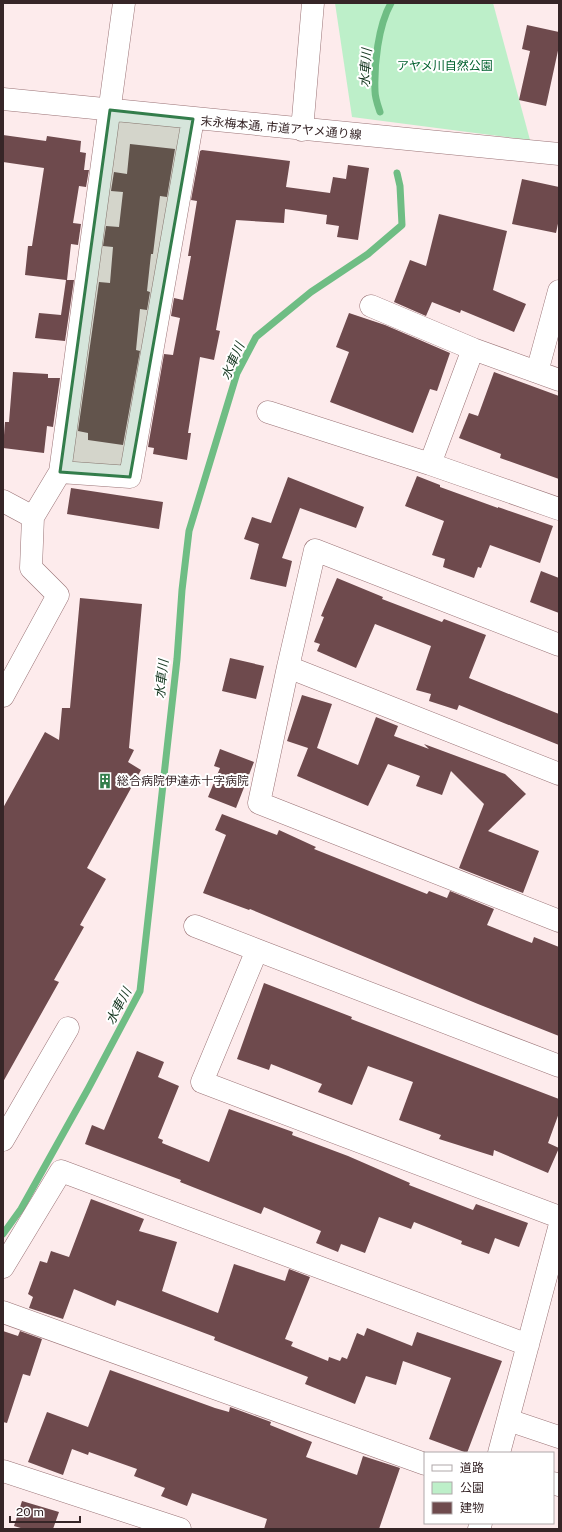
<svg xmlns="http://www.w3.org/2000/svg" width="562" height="1532" viewBox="0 0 562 1532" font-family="'Public Sans','Noto Sans JP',sans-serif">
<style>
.green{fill:#bdefc9}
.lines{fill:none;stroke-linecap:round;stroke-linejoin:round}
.stream{stroke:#6fbd84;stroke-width:7}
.building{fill:#6e4a4d}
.minor-casing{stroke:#9a7376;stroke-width:23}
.minor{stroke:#fff;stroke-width:22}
.marked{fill:#337d4b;fill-opacity:0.2;stroke:#337d4b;stroke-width:3;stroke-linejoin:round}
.labels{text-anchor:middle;stroke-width:4;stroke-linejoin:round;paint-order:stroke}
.park-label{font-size:12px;fill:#00612e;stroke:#fff}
.street-label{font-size:12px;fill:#362527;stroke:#fff}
.poi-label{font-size:12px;fill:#362527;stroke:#fff;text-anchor:start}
.water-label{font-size:13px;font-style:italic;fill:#153720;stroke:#fff}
</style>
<rect width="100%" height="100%" fill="#fdebec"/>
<path class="green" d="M335,3H493L530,140L352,117Z"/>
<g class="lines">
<path class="stream" d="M380,112C378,106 375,98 375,91C374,65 378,26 391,3
M3,1234L21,1209L88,1089L140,991L177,659L182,590L189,531L237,373L256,337L311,292L368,254L402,225L400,186L397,173"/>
</g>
<path class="building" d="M527,25L559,32V46L546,106L519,100L530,51L522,49Z
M3,135L46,141L47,136L81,141L80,152L86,153L84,170H89L86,187L79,186L73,223L81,224L78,245L71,244L67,280H74L65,341L35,338L39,313L61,315L66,280L25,275L28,246H32L44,168L3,162Z
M130,144L175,149L167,197L160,196L153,254H151L147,291L150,292L147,310L140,309L136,350L140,351L123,445L88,440V433L78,431L99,282L110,283L113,247L103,246L106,226L119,227L123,192L111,191L114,172L127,174Z
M202,150L290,161L286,187L330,193L333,177L346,179L348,165L369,168L358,240L337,237L339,226L326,224L327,215L285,209L284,223L236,220L216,330L220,331L214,360L200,357L188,433H191L187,460L153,454L154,448L148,447L164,354L173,355L180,318L171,316L174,298L183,300L191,256H188L197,201L191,200L200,151Z
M522,179L559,187V219L556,233L512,224Z
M439,214L507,231L493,290L526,304L514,332L461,310L460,313L432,302L426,316L394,302L410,260L426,266Z
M349,313L385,325L450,353L437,391L430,389L413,433L330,402L349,352L336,347Z
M13,372L48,374V378H60L53,427L47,426L44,453L3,448L5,422H9Z
M494,372L559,396V479L500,458L501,454L459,438L469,413L478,416Z
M417,476L440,485V487L498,508V507L553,526L540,563L490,545L481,568L478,567L474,578L443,567L445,559L432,555L444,521L405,506Z
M288,477L364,507L356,528L300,508L282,558L292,561L286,587L250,579L259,544L244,539L252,517L271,523Z
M71,488L163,502L159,529L67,514Z
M541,571L559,578V613L530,602Z
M337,578L383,597L382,599L442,622L444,619L486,635L469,678L559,714V745L459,705L457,710L429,701L431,694L416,690L431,646L375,624L356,668L317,651L320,644L314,642L324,617L321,616Z
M80,598L142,604L129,748L134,750L128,762L141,770L87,868L106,879L80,925L84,927L54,980L59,982L3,1082V808L45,732L59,740L62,708H70Z
M230,658L264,666L256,699L222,691Z
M302,695L332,704L317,748L358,765L376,717L398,726L394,736L429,749L424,744L505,774L526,794L488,831L539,851L523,893L459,868L484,804L451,771L442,795L416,786L420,776L388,764L368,806L297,776L308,748L287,741Z
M220,749L254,762L236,808L208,797L220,768L214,766Z
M222,814L277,835L279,830L316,847L314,849L427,894L429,891L447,898L450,891L494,909L487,925L532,943L534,937L559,947V1036L478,1004L250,909L249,910L203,893L226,835L215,830Z
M264,983L352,1017L351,1019L559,1099V1113L548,1143L559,1148L548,1173L494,1150L493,1156L439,1139L441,1135L399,1120L413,1082L368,1066L352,1105L318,1092L322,1084L271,1064L269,1070L237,1059Z
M137,1051L164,1062L158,1077L179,1086L158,1138L163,1140L162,1143L209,1162L229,1109L293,1132L292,1135L348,1156L410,1183L409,1185L473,1210L476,1204L528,1223L519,1247L495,1238L489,1254L461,1244L462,1241L414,1222L411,1229L379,1217L365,1253L341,1244L338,1252L316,1243L321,1231L264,1207L261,1214L180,1182L181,1180L85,1144L92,1125L104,1130Z
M91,1199L144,1219L139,1231L177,1242L162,1291L218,1313L234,1264L285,1281L289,1269L310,1277L285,1339L293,1342L291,1346L328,1361L329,1357L340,1361L342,1357L347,1359L357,1333L364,1336L367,1328L412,1346L417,1332L502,1361L467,1453L429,1439L451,1378L403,1361L396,1385L366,1376L355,1404L305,1384L308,1377L214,1340L215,1337L117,1300L115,1306L74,1289L63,1319L29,1308L33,1297L28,1294L40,1261L47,1263L51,1251L69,1257Z
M3,1331L18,1336L20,1331L42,1339L30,1376L23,1374L7,1423L3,1422Z
M110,1370L215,1408L229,1412L230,1407L271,1422L270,1425L312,1442L306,1457L357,1475L363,1456L400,1468L379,1529H264L267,1519L192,1493L187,1506L161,1496L165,1488L134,1476L137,1469L89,1452L88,1455L72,1449L63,1475L28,1462L47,1412L88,1427Z
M22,1501L59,1512L53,1529H24L14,1526Z"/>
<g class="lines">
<g class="minor-casing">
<path id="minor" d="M124,3L60,472L130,477L193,119
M3,99L559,154
M302,130L313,3
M371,306L473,349
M537,372L559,291
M268,412L430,464L559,509
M430,464L473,349L559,380
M3,501L33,517L31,568L58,595L3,696
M33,517L60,472
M559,645L315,550L288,667L559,774
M288,667L259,803L559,921
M195,926L257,950
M559,1066L257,950L202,1082L559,1217
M3,1140L68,1028
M3,1267L61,1171L528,1345
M3,1312L425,1464
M508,1420L559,1437
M499,1453L559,1228
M3,1471L180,1529
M553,1483L559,1485
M479,1529L481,1523"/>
</g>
<use href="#minor" class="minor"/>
</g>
<path class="marked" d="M110,110L193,119L130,477L60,472Z"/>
<defs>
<g id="building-bare" transform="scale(1.2)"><path d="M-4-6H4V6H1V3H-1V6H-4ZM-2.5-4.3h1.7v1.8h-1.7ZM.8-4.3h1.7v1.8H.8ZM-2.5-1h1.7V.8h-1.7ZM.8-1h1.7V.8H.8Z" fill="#337d4b" stroke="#fff" stroke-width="2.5" paint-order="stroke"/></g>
</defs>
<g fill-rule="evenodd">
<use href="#building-bare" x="105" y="781"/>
</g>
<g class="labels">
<g class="park-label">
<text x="445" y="70">アヤメ川自然公園</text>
</g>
<g class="street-label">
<text transform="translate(281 128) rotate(5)" y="4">末永梅本通, 市道アヤメ通り線</text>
</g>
<g class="poi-label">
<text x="117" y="785">総合病院伊達赤十字病院</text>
</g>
<g class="water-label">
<text transform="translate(365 68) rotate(-86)" y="5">水車川</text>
<text transform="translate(232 361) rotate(-66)" y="5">水車川</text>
<text transform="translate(161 679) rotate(-84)" y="5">水車川</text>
<text transform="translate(118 1006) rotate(-62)" y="5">水車川</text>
</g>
</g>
<rect width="562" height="1532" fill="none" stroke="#362527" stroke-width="8"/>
<rect x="424" y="1452" width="130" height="72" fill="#ffffff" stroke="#afa8a9"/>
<rect x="432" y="1465" width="20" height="6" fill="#ffffff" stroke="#afa8a9"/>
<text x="460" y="1472" font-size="12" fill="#362527">道路</text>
<rect x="432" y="1482" width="20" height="12" fill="#bdefc9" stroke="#afa8a9"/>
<text x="460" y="1492" font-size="12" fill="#362527">公園</text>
<rect x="432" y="1502" width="20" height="12" fill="#6e4a4d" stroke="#afa8a9"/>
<text x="460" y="1512" font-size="12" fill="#362527">建物</text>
<path d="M10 1516v6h70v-6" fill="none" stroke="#362527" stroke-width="2"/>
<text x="16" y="1516" font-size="12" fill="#362527" stroke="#ffffff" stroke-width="3" paint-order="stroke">20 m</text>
</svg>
